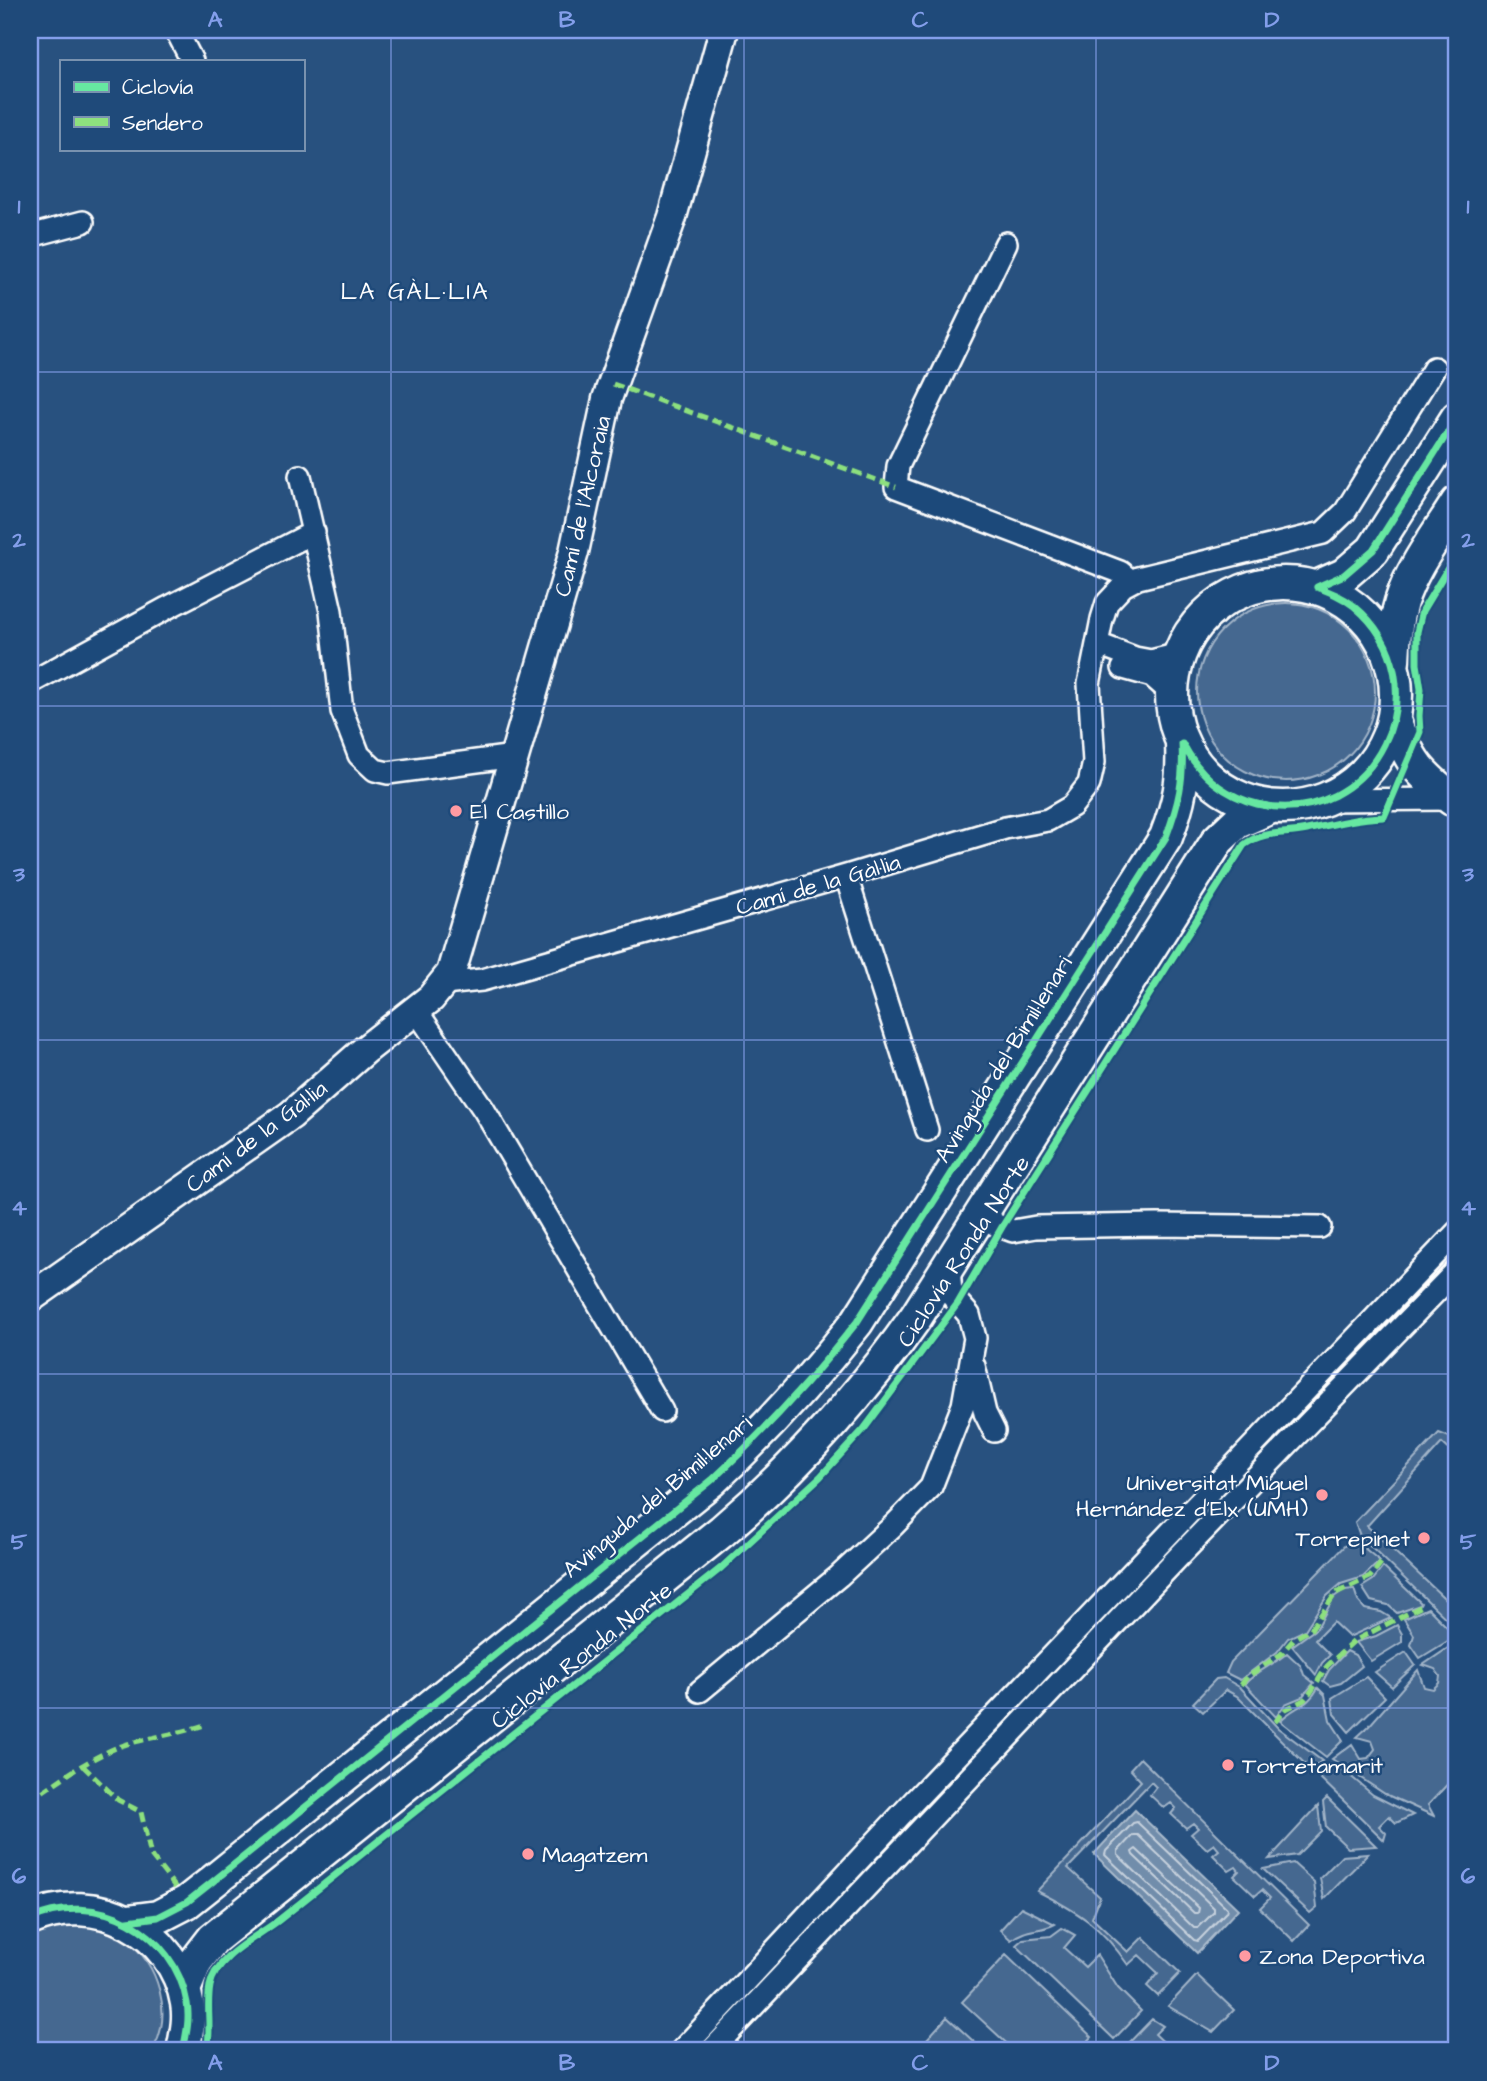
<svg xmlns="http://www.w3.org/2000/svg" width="1487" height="2081" viewBox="0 0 1487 2081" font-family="'Architects Daughter',sans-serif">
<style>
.green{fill:#446890;stroke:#a2b4c8;stroke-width:2}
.water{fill:#718dab;stroke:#aabbcd;stroke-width:2}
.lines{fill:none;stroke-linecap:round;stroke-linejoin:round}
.shore{stroke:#c6d1dd;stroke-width:2}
.street-casing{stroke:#fff;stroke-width:26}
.secondary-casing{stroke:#fff;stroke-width:33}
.primary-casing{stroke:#fff;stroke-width:37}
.street{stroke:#1f4a7a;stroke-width:21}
.secondary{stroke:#1f4a7a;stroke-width:28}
.primary{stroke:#1f4a7a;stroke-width:32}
.quiet{stroke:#8de07e;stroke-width:5;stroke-dasharray:10 5;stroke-linecap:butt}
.cycleway-casing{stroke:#1f4a7a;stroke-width:11}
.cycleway{stroke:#66e7a1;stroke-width:7}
.grid{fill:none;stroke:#839eea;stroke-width:2;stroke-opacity:0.55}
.poi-dot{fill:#ff9aa2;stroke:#1f4a7a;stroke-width:2.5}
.labels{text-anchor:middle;stroke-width:5;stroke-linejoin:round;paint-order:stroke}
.street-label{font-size:23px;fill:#fff;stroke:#1f4a7a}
.poi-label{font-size:23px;fill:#fff;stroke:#1f4a7a;text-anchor:start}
.neighbourhood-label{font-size:24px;letter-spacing:2px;fill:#fff;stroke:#1f4a7a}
.neatline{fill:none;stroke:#839eea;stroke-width:2.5}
.grid-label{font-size:23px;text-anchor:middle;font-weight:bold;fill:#839eea}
</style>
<rect width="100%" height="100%" fill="#28517f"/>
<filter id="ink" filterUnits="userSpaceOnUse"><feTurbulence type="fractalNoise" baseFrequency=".0143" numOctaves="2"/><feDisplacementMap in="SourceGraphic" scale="14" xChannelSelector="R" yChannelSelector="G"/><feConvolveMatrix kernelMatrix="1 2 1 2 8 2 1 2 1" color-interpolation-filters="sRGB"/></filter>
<g filter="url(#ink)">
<path class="green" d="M1197 692a89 89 0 1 1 178 0a89 89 0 1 1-178 0Z
M1439,1433L1457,1440V1457L1442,1443L1367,1526L1457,1610V1629L1360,1536L1355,1522Z
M1352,1538L1380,1561L1363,1577L1341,1584L1327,1596L1305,1630L1288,1638L1277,1652L1240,1680L1226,1673L1231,1662Z
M1383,1567L1421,1603L1420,1605L1397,1613L1388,1605L1371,1601L1362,1587L1373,1580Z
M1354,1589L1358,1601L1365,1609L1381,1612L1391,1618L1349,1637L1333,1622L1315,1640L1330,1655L1322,1663L1316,1675L1292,1646L1317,1628L1334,1597L1344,1590Z
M1428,1608L1456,1636L1420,1658L1411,1645L1414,1635L1404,1619Z
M1397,1625L1402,1634V1642L1371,1661L1356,1642L1376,1636Z
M1457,1642V1774L1428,1805L1434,1816L1385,1794L1332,1759L1352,1744L1361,1759L1368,1758L1375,1749L1372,1741L1357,1737L1369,1726L1418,1670L1424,1687L1433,1689L1439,1683L1440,1676L1435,1669L1423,1665Z
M1347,1651L1355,1655L1362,1666L1341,1683L1330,1686L1323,1681L1329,1670Z
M1406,1652L1415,1665L1392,1687L1375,1672Z
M1287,1653L1301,1666L1304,1675L1314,1683L1302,1697L1285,1704L1276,1717L1245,1684C1257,1670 1274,1665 1287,1653Z
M1366,1677L1385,1697L1349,1732L1334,1714L1332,1698Z
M1224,1678L1241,1688L1278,1728L1322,1761L1310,1769L1237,1696L1226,1690L1203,1712L1193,1703L1216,1679Z
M1318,1688L1325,1695L1330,1720L1343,1740L1326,1757L1280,1721C1294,1706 1308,1707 1318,1688Z
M1140,1758L1309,1925L1294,1941L1260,1908L1270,1898L1262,1890L1255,1896L1234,1876L1239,1871L1236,1867L1229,1871L1213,1855L1219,1850L1214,1844L1207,1849L1191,1834L1198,1828L1193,1823L1186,1828L1171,1814L1176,1808L1171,1803L1164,1808L1150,1795L1156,1787L1151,1782L1068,1868L1100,1897L1092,1918L1128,1952L1143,1937L1180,1973L1158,1996L1147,1986L1158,1973L1139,1955L1128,1965C1101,1926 1079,1912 1037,1891L1141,1781L1130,1769Z
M1328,1764L1348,1774L1373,1795L1413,1815L1396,1823L1389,1816L1379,1826L1386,1833L1384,1840L1316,1774Z
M1327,1798L1376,1846L1348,1848L1326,1827L1323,1802Z
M1318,1806L1321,1831L1297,1855L1269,1859Z
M1368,1854L1324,1899L1320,1878L1342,1856Z
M1293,1863L1314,1882L1317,1907L1310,1913L1263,1869Z
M1021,1907L1055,1924C1040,1932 1025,1928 1011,1940L1000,1930Z
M67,1924C87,1925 108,1927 125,1939C159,1964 174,2014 152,2051H30V1937L39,1931Z
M1062,1928L1075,1935L1064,1948L1085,1967L1097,1955L1118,1988L1141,2011L1114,2039L1016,1945L1023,1939L1051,1936Z
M1006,1955L1092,2037L1079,2051H1015L962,2002Z
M1197,1975L1234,2010L1213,2032L1168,2006Z
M947,2017L984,2051H916Z
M1152,2019L1163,2026L1155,2034L1173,2051H1127L1124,2048Z"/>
<path class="water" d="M1135,1810L1238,1909L1197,1953L1094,1854Z"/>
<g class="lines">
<path class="shore" d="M1137,1822L1227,1908L1226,1912L1198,1941L1194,1940L1105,1855L1106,1851L1133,1823Z
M1133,1835H1138L1214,1908V1912L1198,1928H1194L1118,1855V1851Z
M1136,1849L1199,1908L1198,1913H1194L1133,1855L1132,1852Z"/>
<g class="street-casing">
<path id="street" d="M176,30L192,61
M30,236L83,222
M1006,243L898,466L896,487L1120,572L1131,581
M300,476L331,611L342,711L359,755L375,770L388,773L514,756
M1098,644L1135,658L1151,661L1180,654
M1123,668L1152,676L1170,692
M30,683L167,608L314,532
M1323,800L1454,799
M846,876L927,1130
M444,984L482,980L846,876L1005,828L1048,820L1072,806L1089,784L1094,762L1089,684L1102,619L1107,603L1123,586L1138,578L1323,533L1345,512L1434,368
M416,1010L484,1110L662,1411
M985,1208L994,1224L1013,1231L1036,1227L1157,1225L1320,1227
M974,1366L985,1413L994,1431
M700,1691L839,1576L894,1525L931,1487L963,1405L975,1338L969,1315L951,1295L949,1266
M681,2051L913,1802L1457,1232
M711,2051L1183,1552L1457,1270"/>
</g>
<g class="secondary-casing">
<path id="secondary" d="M30,1298L291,1115L365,1050L431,998L451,973L574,552L607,399L672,217L724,30"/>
</g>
<g class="primary-casing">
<path id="primary" d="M1172 695a112 112 0 1 1 224 0a112 112 0 1 1-224 0Z
M1317,587L1344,575L1373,550L1457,418
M1393,661C1394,641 1395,622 1401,602C1412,567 1438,534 1457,503
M1394,721C1410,762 1418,772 1452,799
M30,1919C96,1889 175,1931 187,2003C190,2020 186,2035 183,2051
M128,1921L158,1917L187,1902L211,1883L712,1480C765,1431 812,1379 857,1322L1166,837C1179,803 1184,780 1182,744
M184,1990L196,1961L213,1939L722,1531C798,1466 859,1398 916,1317L1218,840L1237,822L1271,807"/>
</g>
<use href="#street" class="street"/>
<use href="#secondary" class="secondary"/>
<use href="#primary" class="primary"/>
<path class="quiet" d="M613,384L896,487
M1241,1685L1247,1677L1281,1654L1294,1639L1311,1629L1336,1593L1370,1577L1381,1563
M1275,1722L1286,1709L1304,1700L1311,1692L1327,1666L1354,1641L1424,1605
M83,1766L118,1800L141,1812L151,1856L176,1888
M30,1800C59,1781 91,1756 124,1745C150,1737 178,1734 204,1725"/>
<g class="cycleway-casing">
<path id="cycleway" d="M1317,587L1344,575L1373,550L1457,418
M1184,746C1200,775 1225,796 1257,804C1374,831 1447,683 1354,606C1343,597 1330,592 1317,587
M30,1919C96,1889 175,1931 187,2003C190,2020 186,2035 183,2051
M128,1921L158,1917L187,1902L211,1883L712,1480C765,1431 812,1379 857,1322L1166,837C1179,803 1184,780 1182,744
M207,2051C212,2029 206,2008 210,1986C215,1957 257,1937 279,1920L721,1568L820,1477L864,1429L958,1303L1002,1227L1244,845C1264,830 1284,835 1307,830C1333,824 1357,818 1384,817L1420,732L1419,716L1421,689L1417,664V632L1422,611L1457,553"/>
</g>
<use href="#cycleway" class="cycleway"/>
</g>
</g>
<path class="grid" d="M391,30V2051M744,30V2051M1096,30V2051M30,372H1457M30,706H1457M30,1040H1457M30,1374H1457M30,1708H1457"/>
<g class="poi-dot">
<circle cx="456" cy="811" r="7"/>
<circle cx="1322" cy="1495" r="7"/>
<circle cx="1424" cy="1538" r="7"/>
<circle cx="1228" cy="1765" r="7"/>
<circle cx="528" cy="1854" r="7"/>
<circle cx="1245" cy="1956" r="7"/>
</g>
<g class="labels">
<g class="street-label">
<text transform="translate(582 506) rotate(-77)" y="8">Camí de l'Alcoraia</text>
<text transform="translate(818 884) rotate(-16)" y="8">Camí de la Gàl·lia</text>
<text transform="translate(1003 1059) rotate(-58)" y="8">Avinguda del Bimil·lenari</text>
<text transform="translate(256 1136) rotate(-37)" y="8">Camí de la Gàl·lia</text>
<text transform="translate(963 1251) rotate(-57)" y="8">Ciclovía Ronda Norte</text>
<text transform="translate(657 1496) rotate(-40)" y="8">Avinguda del Bimil·lenari</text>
<text transform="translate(581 1655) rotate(-38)" y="8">Ciclovía Ronda Norte</text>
</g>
<g class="poi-label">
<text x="470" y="819">El Castillo</text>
<text x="1308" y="1490" text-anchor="end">Universitat Miguel<tspan x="1308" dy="26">Hernández d'Elx (UMH)</tspan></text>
<text x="1410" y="1546" text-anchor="end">Torrepinet</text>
<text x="1242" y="1773">Torretamarit</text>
<text x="542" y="1862">Magatzem</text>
<text x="1259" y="1964">Zona Deportiva</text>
</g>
<g class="neighbourhood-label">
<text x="415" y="299">LA GÀL·LIA</text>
</g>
</g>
<rect width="1487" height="2081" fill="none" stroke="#1f4a7a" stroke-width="77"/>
<rect x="60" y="60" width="245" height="91" fill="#1f4a7a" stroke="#7992af" stroke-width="2"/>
<rect x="74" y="82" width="35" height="10" fill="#66e7a1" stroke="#7992af" stroke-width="2"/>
<text x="122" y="94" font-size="21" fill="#ffffff">Ciclovía</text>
<rect x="74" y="117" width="35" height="10" fill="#8de07e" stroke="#7992af" stroke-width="2"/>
<text x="122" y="130" font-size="21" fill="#ffffff">Sendero</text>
<rect x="38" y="38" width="1410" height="2004" class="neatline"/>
<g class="grid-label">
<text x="215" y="27">A</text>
<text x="567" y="27">B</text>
<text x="920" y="27">C</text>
<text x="1272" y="27">D</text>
<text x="19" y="213">1</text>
<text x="1468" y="213">1</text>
<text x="19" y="547">2</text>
<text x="1468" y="547">2</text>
<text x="19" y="881">3</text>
<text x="1468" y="881">3</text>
<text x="19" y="1215">4</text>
<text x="1468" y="1215">4</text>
<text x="19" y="1549">5</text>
<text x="1468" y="1549">5</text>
<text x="19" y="1883">6</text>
<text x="1468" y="1883">6</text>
<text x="215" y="2070">A</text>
<text x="567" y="2070">B</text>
<text x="920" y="2070">C</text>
<text x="1272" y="2070">D</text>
</g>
</svg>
